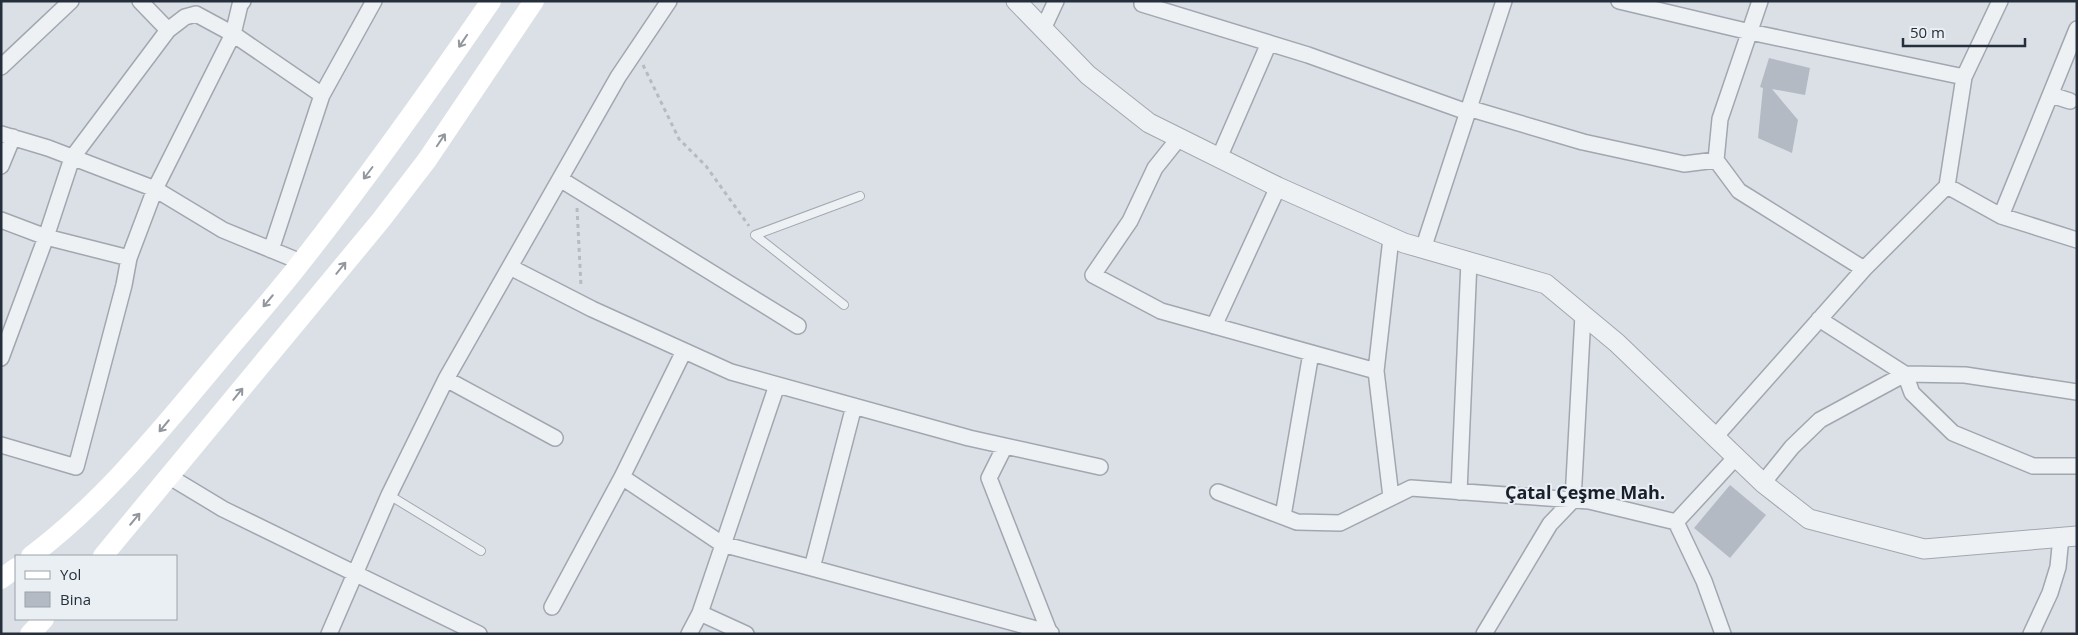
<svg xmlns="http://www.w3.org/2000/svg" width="2078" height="635" viewBox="0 0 2078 635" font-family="'Open Sans',sans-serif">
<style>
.building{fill:#b3bac3}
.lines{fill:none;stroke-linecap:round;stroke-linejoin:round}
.service-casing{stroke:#a1a7b0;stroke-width:10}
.minor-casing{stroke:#a1a7b0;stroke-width:18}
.tertiary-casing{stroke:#a1a7b0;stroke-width:21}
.path{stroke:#b6bbc0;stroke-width:3;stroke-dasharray:4 4;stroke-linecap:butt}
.service{stroke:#eef1f4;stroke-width:8}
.minor{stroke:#eef1f4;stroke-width:15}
.tertiary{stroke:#eef1f4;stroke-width:19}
.secondary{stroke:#fff;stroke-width:20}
.oneway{stroke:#92979e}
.labels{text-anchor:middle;stroke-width:4;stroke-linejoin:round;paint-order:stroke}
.district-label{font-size:18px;font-weight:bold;fill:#18202c;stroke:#eaeff4}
</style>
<rect width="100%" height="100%" fill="#dbe0e6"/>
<path class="building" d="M1769,58L1810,68L1805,95L1772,89L1798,120L1792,153L1758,138L1763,88L1760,87Z
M1730,485L1766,515L1730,558L1694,528Z"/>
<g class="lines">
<g class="service-casing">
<path id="service" d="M844,305L755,235L860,196
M389,495L481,551"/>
</g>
<g class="minor-casing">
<path id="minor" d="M1619,1L1750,32L1964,77
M1760,1L1720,119L1716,160L1739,191L1864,269
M2000,1L1964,77L1947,186L2001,216L2077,240
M1142,4L1308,55L1467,112
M1043,29L1056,1
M168,30L185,17L196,14L233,34L322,95
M1,67L71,1
M2051,95L2070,101
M1468,108L1583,142L1684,164L1716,160
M1,134L48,148L155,189L223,230L301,262
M1179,138L1155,168L1130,221L1093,275L1161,311L1376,371
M1219,158L1269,43
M1,166L13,137
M560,179L798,326
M2001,216L2077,29
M1,220L46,237L129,258
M1423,249L1504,1
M271,250L322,95L374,1
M510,267L592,309L731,372L969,438L1100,467
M1819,319L1905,374L1965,375L2077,392
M1214,326L1278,187
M1,358L46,237L72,158L168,30L140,1
M446,379L555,438
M1715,437L1864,269L1947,186
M1,445L76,467L124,285L129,258L155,189L233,34L240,5L243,1
M1005,446L989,478L1050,634
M170,477L223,509L479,634
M622,477L722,544L812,568L854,406
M1763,483L1792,447L1820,420L1905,374L1912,393L1953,433L2033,466H2077
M1218,492L1297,522L1340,523L1411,488L1589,501L1676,522L1736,457
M1459,492L1469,261
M1391,497L1376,371L1391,238
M1283,516L1311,353
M1676,522L1704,581L1723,634
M812,568L1051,633
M552,607L622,477L684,351
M700,613L746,634
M329,634L389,495L446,379L618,77L669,1
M689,634L700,613L777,385
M1484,634L1550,524L1573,500L1583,315
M2031,634L2050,593L2058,567L2061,537"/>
</g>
<g class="tertiary-casing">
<path id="tertiary" d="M1016,1L1088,75L1149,123L1278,187L1404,243L1546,284L1617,343L1763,483L1809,519L1924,549L2077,536"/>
</g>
<path class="path" d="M643,65L679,139L706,166L749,226
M577,208L581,286"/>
<use href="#service" class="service"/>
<use href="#minor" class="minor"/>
<use href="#tertiary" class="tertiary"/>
<path class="secondary" d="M31,556C103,502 159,432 217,363C245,329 275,296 302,261C368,177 430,90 491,1
M103,556L381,220L427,160L534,1
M1,579L16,568
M30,634L44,619"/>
</g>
<defs><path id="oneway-shaft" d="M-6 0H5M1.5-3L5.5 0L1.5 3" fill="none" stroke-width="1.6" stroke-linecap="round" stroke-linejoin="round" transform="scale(1.25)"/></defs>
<g class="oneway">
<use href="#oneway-shaft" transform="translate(463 41) rotate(124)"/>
<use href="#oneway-shaft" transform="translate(441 140) rotate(-56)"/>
<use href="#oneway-shaft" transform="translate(368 173) rotate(127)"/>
<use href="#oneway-shaft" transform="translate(341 268) rotate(-51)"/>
<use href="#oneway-shaft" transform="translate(268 301) rotate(130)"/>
<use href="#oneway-shaft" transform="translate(238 394) rotate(-51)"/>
<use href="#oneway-shaft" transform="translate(164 426) rotate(130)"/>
<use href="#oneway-shaft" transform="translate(135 519) rotate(-50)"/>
</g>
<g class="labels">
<g class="district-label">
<text x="1585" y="499">Çatal Çeşme Mah.</text>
</g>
</g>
<rect width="2078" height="635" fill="none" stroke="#252f3c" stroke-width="5"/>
<rect x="15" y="555" width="162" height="65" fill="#eaeff4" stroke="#9ba2aa"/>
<rect x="25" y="571" width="25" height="8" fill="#ffffff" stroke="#9ba2aa"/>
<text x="60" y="580" font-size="15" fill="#252f3c">Yol</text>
<rect x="25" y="592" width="25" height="15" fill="#b3bac3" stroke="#9ba2aa"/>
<text x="60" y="605" font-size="15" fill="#252f3c">Bina</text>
<path d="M1903 38v8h122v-8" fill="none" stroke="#252f3c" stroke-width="2.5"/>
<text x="1910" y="38" font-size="15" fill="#252f3c" stroke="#eaeff4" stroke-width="4" paint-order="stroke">50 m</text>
</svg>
